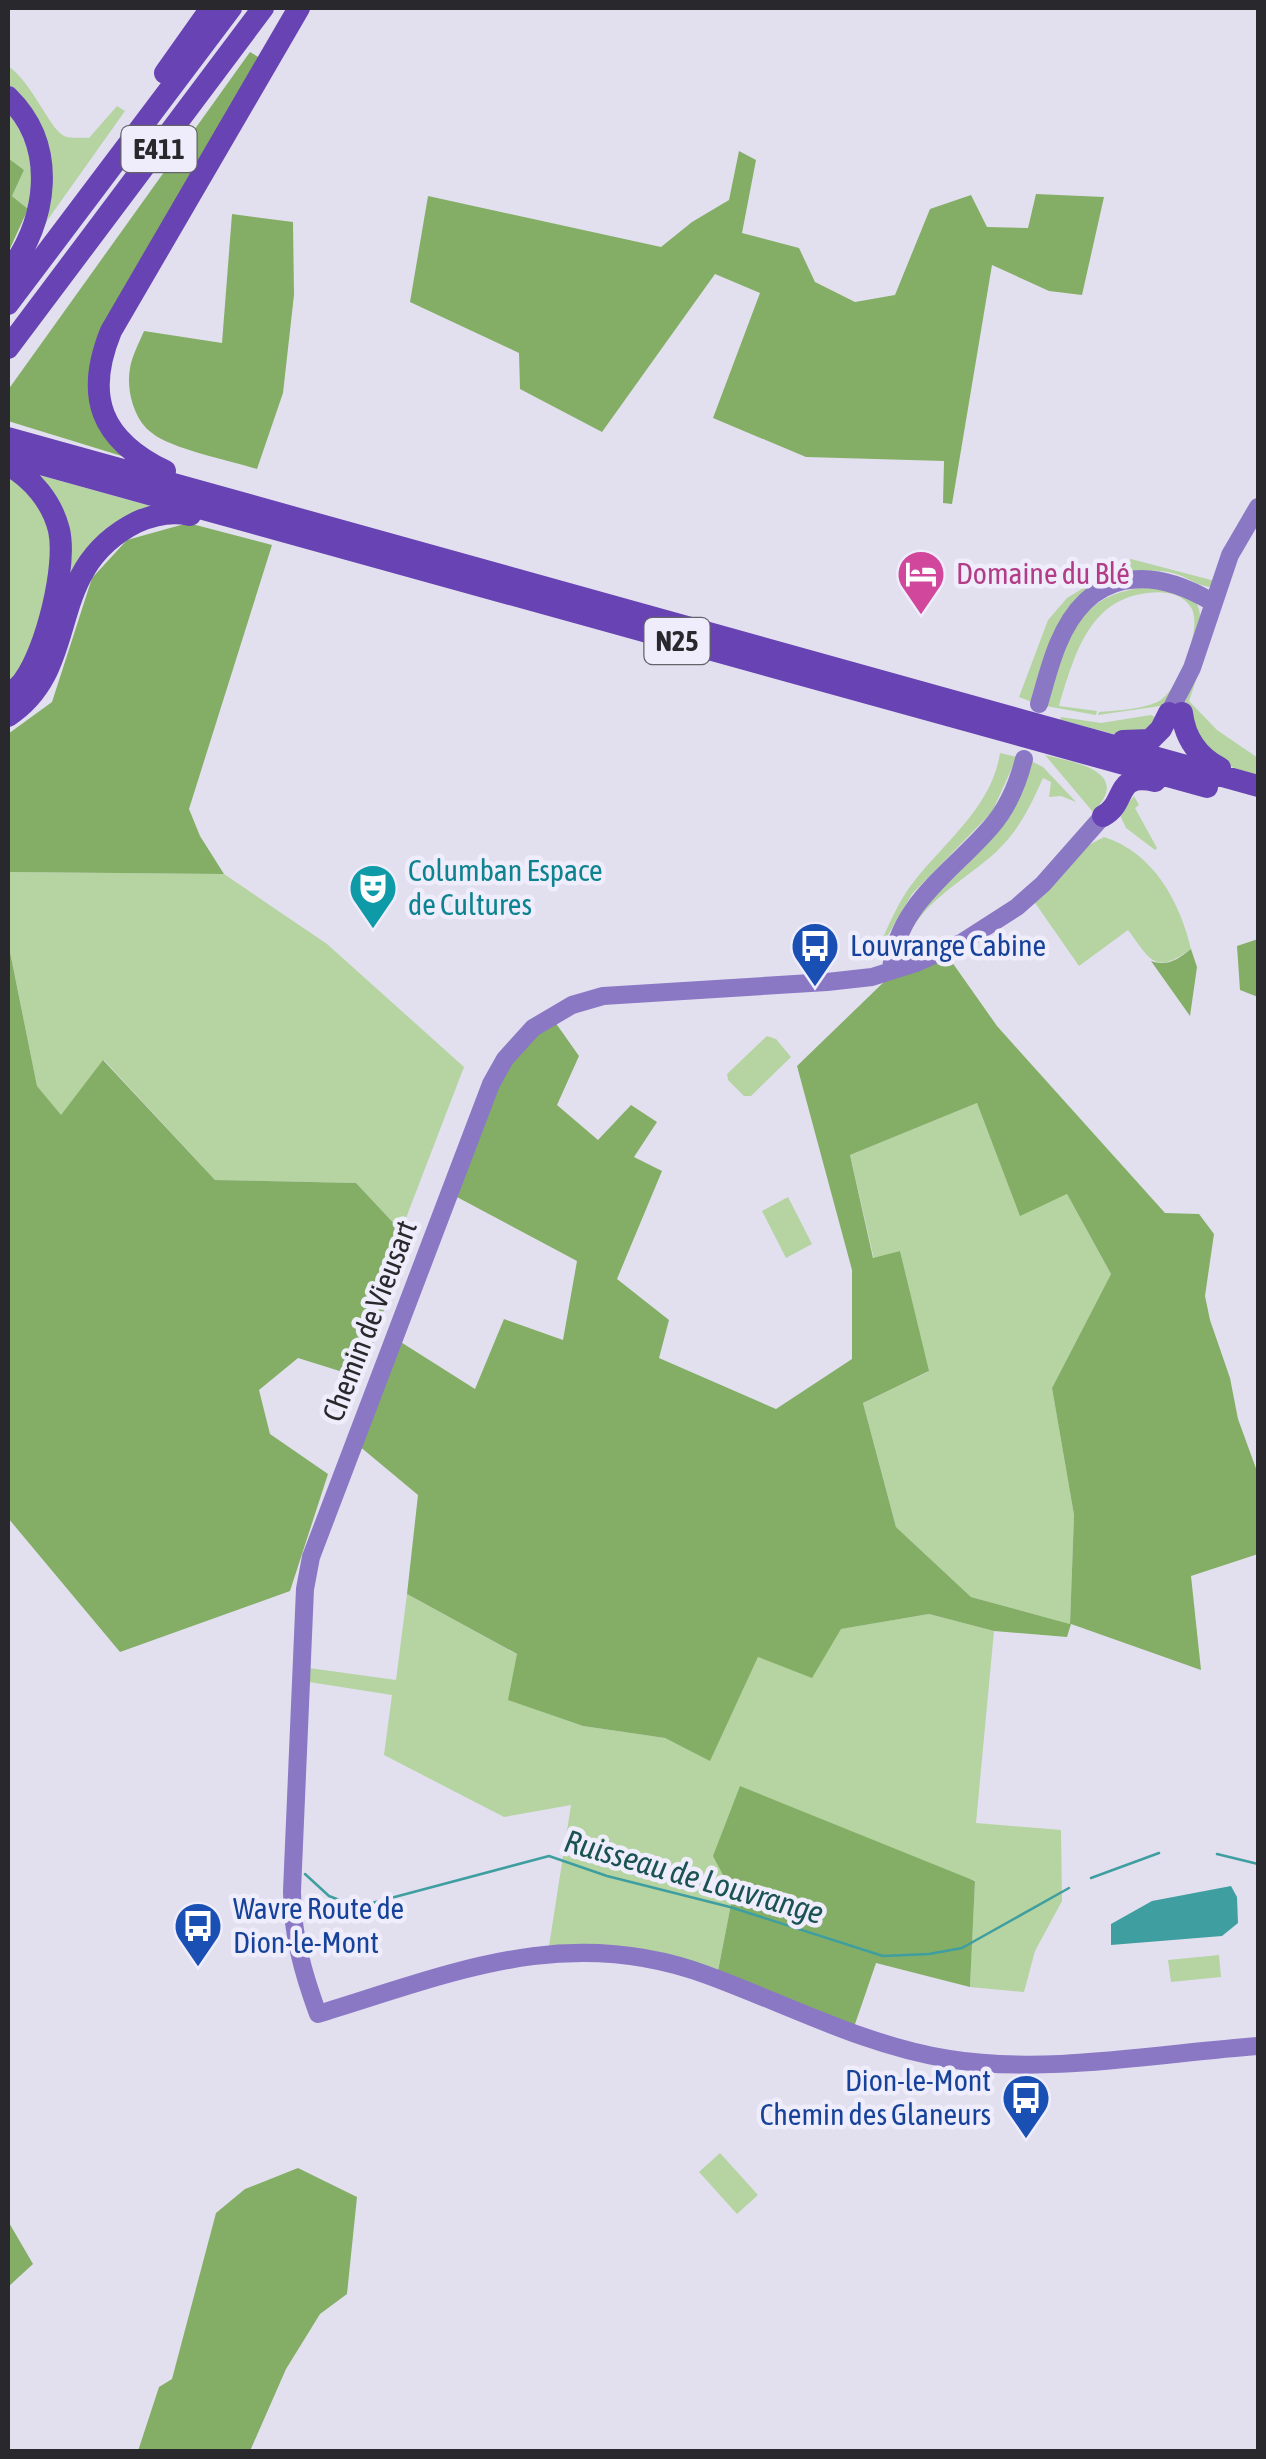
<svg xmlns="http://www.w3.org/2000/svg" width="1266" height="2459" viewBox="0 0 1266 2459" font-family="'Asap Condensed',sans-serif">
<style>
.green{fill:#b5d4a1}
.forest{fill:#84ae66;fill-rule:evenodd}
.water{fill:#3f9ea0}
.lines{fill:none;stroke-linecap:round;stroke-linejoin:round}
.stream{stroke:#3f9ea0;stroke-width:2.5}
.secondary{stroke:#8b78c5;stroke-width:18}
.highway{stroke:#6843b3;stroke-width:22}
.labels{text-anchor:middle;stroke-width:9;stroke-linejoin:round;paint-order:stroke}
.shield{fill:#efedfc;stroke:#64636b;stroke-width:2.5}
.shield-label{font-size:28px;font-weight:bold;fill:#28282d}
.hotel-label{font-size:30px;fill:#b23c85;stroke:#efedfc;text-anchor:start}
.culture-label{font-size:30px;fill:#0d838f;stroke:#efedfc;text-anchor:start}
.transit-label{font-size:30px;fill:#164399;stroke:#efedfc;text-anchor:start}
.street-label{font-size:30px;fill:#28282d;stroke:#efedfc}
.water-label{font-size:32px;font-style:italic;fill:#1b5253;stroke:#efedfc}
</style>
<rect width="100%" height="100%" fill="#e2e0ef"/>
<path class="green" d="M8,66C32,82 49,128 64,136C72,139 80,137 89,138L117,106L125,111L39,232L47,198L8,90Z
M8,110C32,152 35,161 28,209L12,196L24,170L8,158Z
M28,472L158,508L72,578L63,577Z
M8,475C21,485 36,500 44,516C61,551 43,618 29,653C25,665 15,675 8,686Z
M1131,559L1215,581L1209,587C1197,585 1190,579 1179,575C1151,565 1126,575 1099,583L1032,702L1019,697L1048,620L1067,598Z
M1228,584L1189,701L1217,730L1258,758V775C1203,760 1205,756 1185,703Z
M1159,586L1196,602C1212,632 1179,677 1167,705L1098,715L1099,712C1114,711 1144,709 1159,701C1178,691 1205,624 1190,606C1181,593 1163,591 1148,593C1088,599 1074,657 1059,706L1097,711L1096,715L1046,706C1052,695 1053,681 1057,668C1075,612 1100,589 1159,586Z
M1151,715L1157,718L1159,725L1129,738L1060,720L1061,717L1101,723Z
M1000,753L1017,757L992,812L912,894L872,962C885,935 896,903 915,880C947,840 992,806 1000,753Z
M1045,755C1073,762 1134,771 1093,812Z
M1031,761L1043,767L1076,802L1061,796L1049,797L1051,782L1043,778C1031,805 1019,830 998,850C970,878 908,908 906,951L918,957L906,956L902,943L919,914L1025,784Z
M1134,796L1139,805L1135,808L1157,848L1155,850L1126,828L1119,813Z
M1104,837C1153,852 1180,902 1191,949C1155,975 1151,961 1128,930L1079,966L1033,900L1087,846Z
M8,872L224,874L327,944L464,1067L401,1231L356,1183L215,1180L104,1060L61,1116L37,1086L8,942Z
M767,1036L776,1039L791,1057L751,1096H744L728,1080L727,1074Z
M977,1103L1020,1215L1067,1194L1111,1274L1052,1388L1074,1515L1070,1624L971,1597L896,1527L863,1403L928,1372L900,1251L874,1259L850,1155Z
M788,1197L812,1244L786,1258L762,1211Z
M407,1594L518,1655L509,1700L583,1726L665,1738L710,1760L758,1657L840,1629L929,1614L994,1631L976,1823L1061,1830L1062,1901L1035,1951L1024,1992L970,1987L975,1880L714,1856L733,1894L718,1971C656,1954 614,1943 549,1946L571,1805L504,1817L384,1755L392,1695L309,1682V1668L396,1680Z
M1219,1955L1221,1977L1171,1982L1168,1960Z
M720,2153L758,2195L737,2214L699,2172Z"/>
<path class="forest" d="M250,52L260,58L93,356L125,457L8,421V390Z
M739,151L756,160L742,233L799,248L815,282L855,302L895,295L930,209L971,195L987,227L1028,228L1036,194L1104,197L1082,295L1049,291L992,265L952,504L943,503L944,461L806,457L713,418L760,293L715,274L602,432L520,389L519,353L410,302L428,196L661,247L692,222L729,200Z
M8,158L24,170L12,196L28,209L8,253Z
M232,214L293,222L294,295L283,393L257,469C232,461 171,449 152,433C134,420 126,390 130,368C132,356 139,343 144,331L222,343Z
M188,523L272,545L189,809L200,836L224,874L8,872V734L52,702L92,578L127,540Z
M1258,939V997L1240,990L1237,946Z
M8,942L37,1086L61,1115L103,1060L215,1180L356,1183L401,1231L388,1297L362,1378L298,1358L259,1390L270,1434L328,1474L290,1591L120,1652L8,1518Z
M1191,949L1197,967L1190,1016L1151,961C1168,967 1178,959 1191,949Z
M947,955L997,1026L1165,1213L1199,1214L1214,1234L1205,1296L1210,1320L1230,1378L1238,1419L1258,1474V1554L1191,1576L1201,1670L1071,1624L1067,1637L994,1631L929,1614L841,1629L812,1678L758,1657L710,1761L665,1738L583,1726L508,1700L517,1654L407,1594L418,1495L358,1445L396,1339L475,1389L504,1319L563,1340L577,1261L455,1196L508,1063L537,1032L555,1022L579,1056L557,1105L598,1140L631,1105L657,1122L634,1157L662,1171L617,1279L669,1320L659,1358L776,1409L852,1359V1270L797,1066L888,978ZM977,1103L1020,1216L1067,1194L1111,1274L1052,1388L1074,1515L1070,1624L971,1597L896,1527L863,1403L929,1371L900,1251L873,1258L850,1155Z
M740,1786L975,1881L970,1987L876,1963L853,2030L718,1971L733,1894L713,1856Z
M298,2168L357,2197L347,2294L320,2314L286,2369L250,2451H138L159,2387L172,2379L216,2213L245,2189Z
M8,2221L33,2264L8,2287Z"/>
<path class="water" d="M1231,1886L1237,1897L1238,1923L1222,1936L1111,1945V1924L1152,1901Z"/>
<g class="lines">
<path class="stream" d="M1217,1854L1258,1864
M305,1874L329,1896L357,1907L549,1856L607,1876L730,1907L883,1956L929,1954L962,1948L1069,1888
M1091,1878L1159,1853"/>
<path class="secondary" d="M1039,704C1045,684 1050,663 1058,644C1089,569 1150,565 1212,602
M1169,713L1192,668L1230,555L1258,507
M1103,816L1043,884L1017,907L961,943L916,963L872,977L827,982L603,996L572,1005L533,1028L505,1059L491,1084L311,1557L305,1589L292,1891C292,1934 303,1973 318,2014C452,1973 567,1923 707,1975C789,2005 863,2045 949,2059C1045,2075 1161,2053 1258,2046
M891,971C895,906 951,873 990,828C1007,809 1018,783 1024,759"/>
<path class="highway" d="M165,73L211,8
M8,97C59,147 47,221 8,273
M8,304L231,8
M8,348L263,8
M8,438L1258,786
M8,455L1207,787
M8,465C32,478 52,502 59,530C67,566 46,650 24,680C20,686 13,691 8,696
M165,471C101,440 84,397 111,331L299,8
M1182,713C1185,738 1197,756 1220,768
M8,716C84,666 41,570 137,522C153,515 173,511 190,515
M1123,741L1150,740L1161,729L1169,713
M1103,816C1128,803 1113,772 1155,781"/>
</g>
<defs>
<g id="hotel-pin" transform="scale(2.5)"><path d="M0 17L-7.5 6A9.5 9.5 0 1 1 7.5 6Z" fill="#d1479c" stroke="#efedfc"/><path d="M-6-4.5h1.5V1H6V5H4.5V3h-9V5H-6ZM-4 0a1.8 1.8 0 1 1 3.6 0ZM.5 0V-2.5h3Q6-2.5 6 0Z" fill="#fff"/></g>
<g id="theatre-pin" transform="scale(2.5)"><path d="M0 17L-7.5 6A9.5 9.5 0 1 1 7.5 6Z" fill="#0f9aa8" stroke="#efedfc"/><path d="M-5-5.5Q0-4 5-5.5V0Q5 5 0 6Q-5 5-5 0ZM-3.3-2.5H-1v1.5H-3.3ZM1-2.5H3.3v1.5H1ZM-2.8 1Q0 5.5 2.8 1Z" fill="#fff"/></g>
<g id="bus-pin" transform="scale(2.5)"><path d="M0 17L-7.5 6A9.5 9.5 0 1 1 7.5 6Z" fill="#1a4fb4" stroke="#efedfc"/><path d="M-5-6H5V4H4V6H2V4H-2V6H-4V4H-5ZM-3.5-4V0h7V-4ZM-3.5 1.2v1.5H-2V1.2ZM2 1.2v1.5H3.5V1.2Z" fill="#fff"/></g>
</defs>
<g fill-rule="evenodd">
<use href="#hotel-pin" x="921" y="574"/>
<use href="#theatre-pin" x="373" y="888"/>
<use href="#bus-pin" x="815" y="946"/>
<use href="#bus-pin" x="198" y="1926"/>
<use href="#bus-pin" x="1026" y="2098"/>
</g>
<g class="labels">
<g class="shield">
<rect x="121.5" y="126" width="75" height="46" rx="8"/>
<rect x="644.5" y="618" width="65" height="46" rx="8"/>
</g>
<g class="shield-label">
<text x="159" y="159">E411</text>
<text x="677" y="651">N25</text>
</g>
<g class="hotel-label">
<text x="956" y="584">Domaine du Blé</text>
</g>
<g class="culture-label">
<text x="408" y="881">Columban Espace<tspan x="408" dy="34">de Cultures</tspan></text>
</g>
<g class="transit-label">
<text x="850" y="956">Louvrange Cabine</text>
<text x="233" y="1919">Wavre Route de<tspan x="233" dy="34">Dion-le-Mont</tspan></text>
<text x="991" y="2091" text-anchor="end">Dion-le-Mont<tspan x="991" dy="34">Chemin des Glaneurs</tspan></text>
</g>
<g class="street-label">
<text transform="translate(370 1321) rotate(-69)" y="10">Chemin de Vieusart</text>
</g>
<g class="water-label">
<text transform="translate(694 1877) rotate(16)" y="11">Ruisseau de Louvrange</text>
</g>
</g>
<rect width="1266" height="2459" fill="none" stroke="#28282d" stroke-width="20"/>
</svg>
